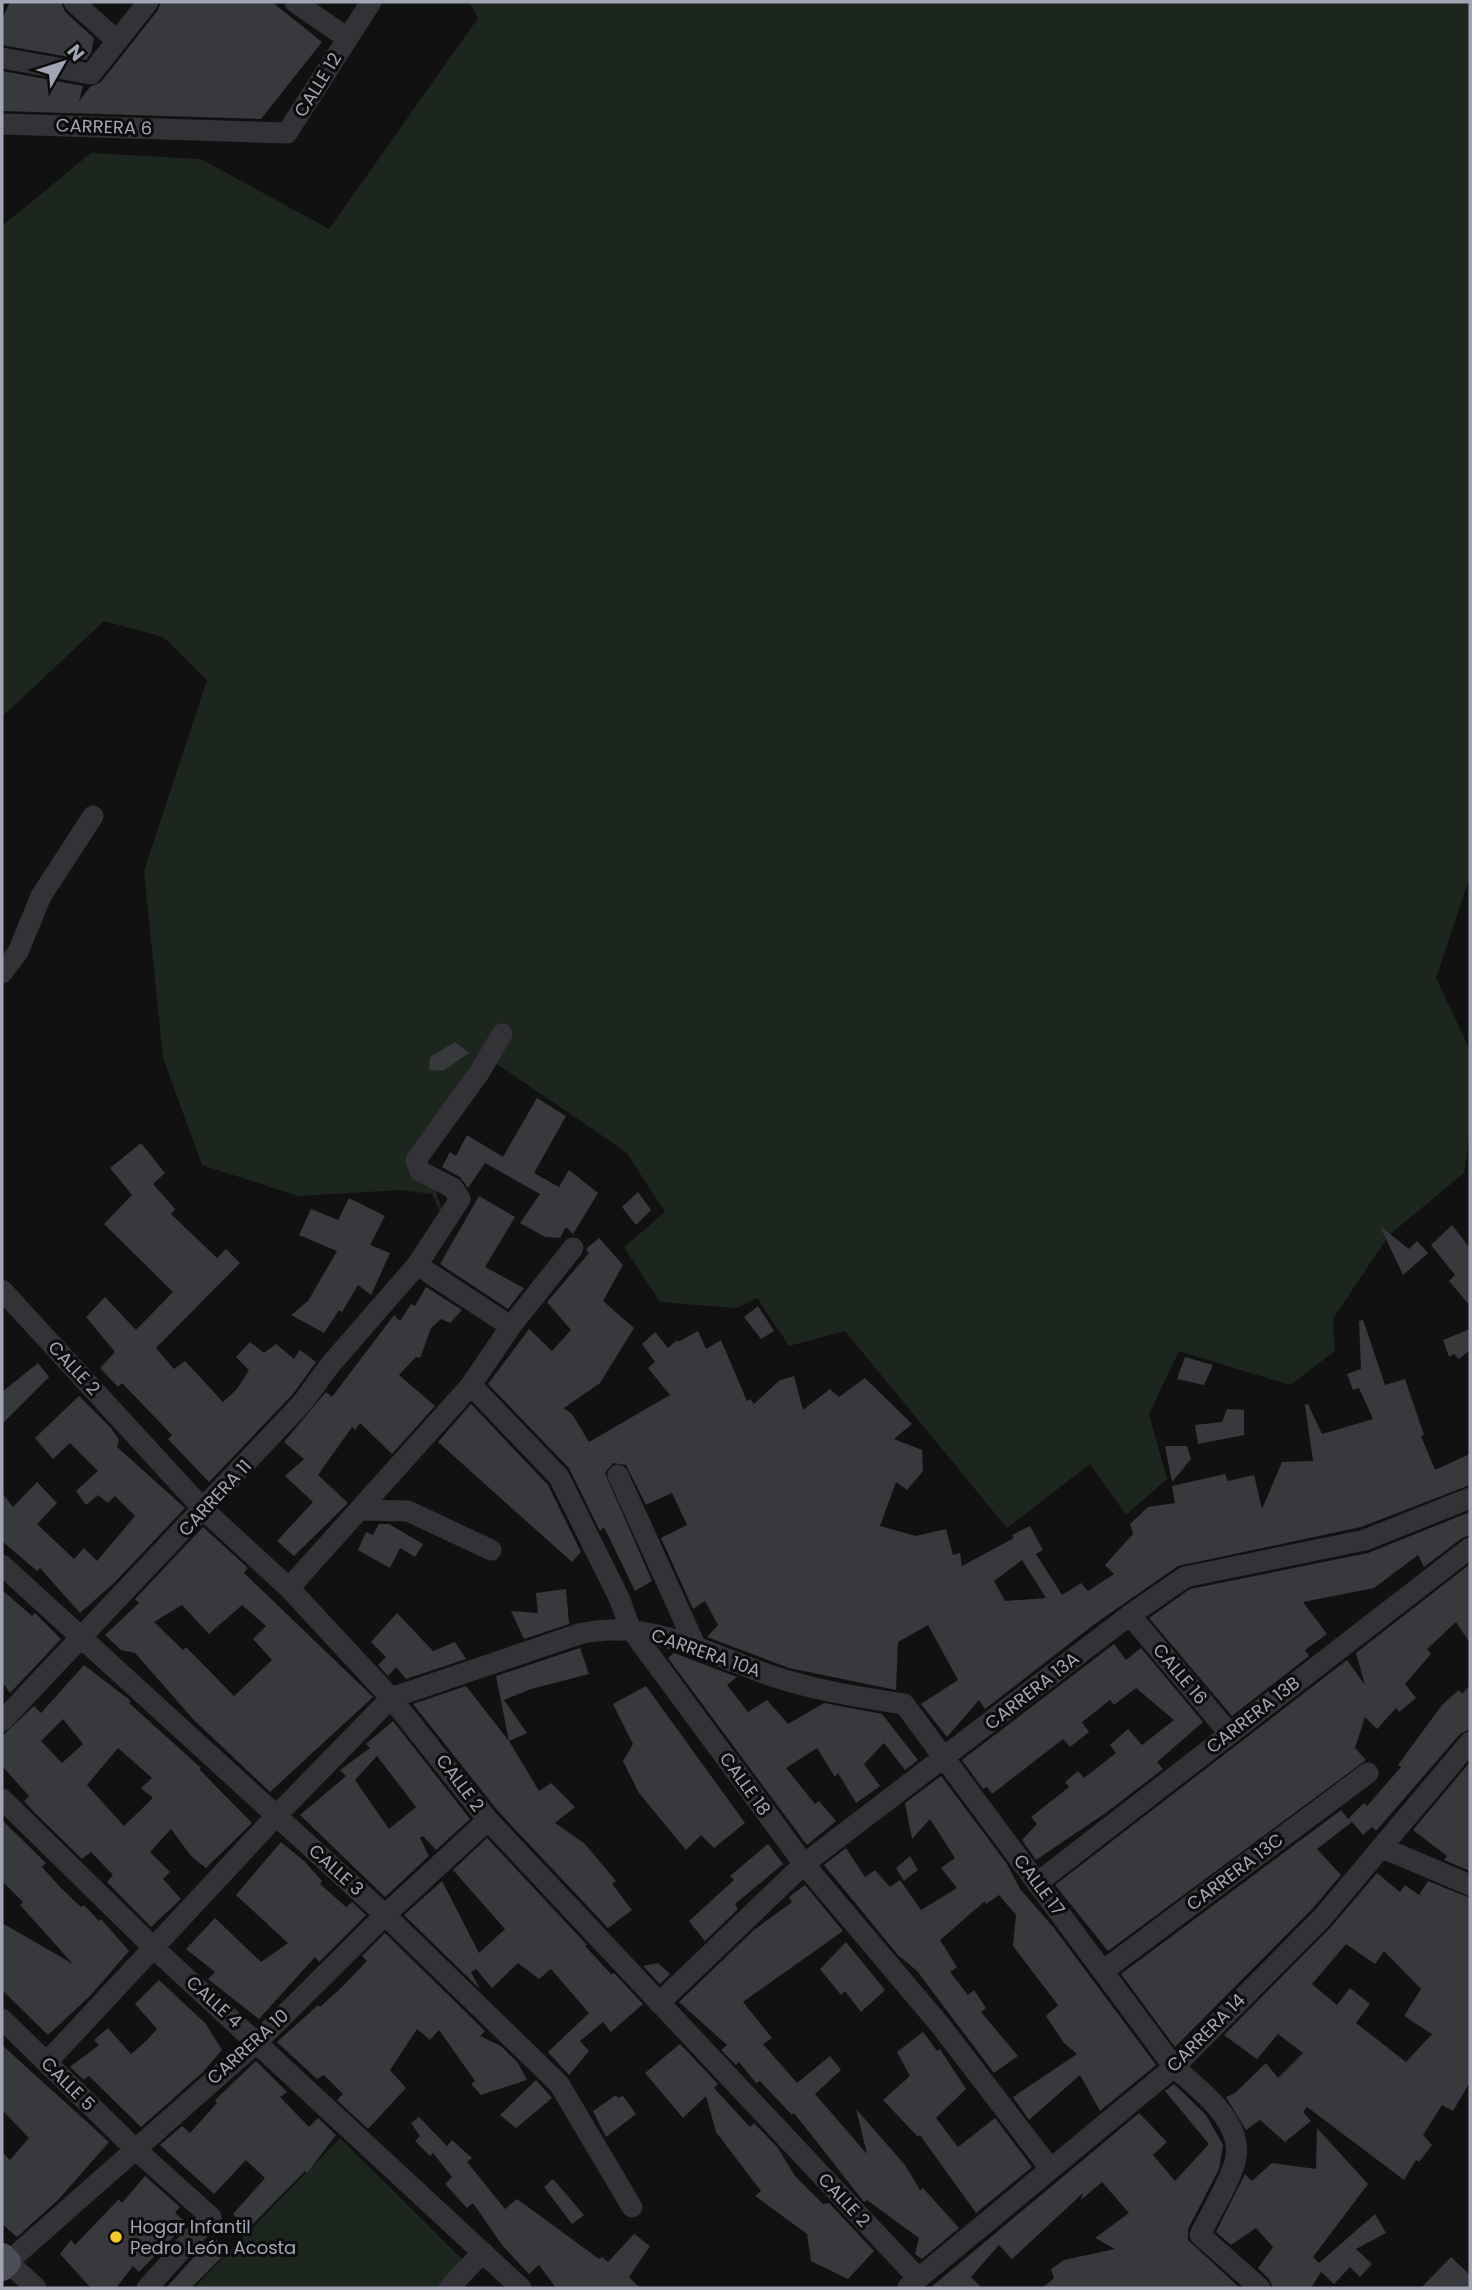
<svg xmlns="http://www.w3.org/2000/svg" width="1472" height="2290" viewBox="0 0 1472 2290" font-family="Poppins,sans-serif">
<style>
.green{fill:#1d251f}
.building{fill:#38393d;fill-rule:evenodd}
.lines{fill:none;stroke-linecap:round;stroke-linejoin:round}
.minor{stroke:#323237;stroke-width:21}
.major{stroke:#4e4e56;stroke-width:26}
.poi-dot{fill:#f3c928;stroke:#0c0c0d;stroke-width:2.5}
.labels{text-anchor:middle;stroke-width:6;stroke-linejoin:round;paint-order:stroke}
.street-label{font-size:18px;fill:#a2a5b3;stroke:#0c0c0d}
.poi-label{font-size:18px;fill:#a2a5b3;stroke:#0c0c0d;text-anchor:start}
</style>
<rect width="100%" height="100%" fill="#111112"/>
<path class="green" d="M469,2H1470V876L1436,978L1470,1050V1130L1464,1173L1389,1235L1333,1319L1335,1351L1290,1385L1179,1351L1149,1414L1167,1479L1126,1515L1090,1464L1007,1528L845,1331L789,1346L757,1298L736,1308L660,1302L624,1247L665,1212L626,1152L497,1064L426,1161L448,1228L432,1194L401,1190L298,1196L202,1165L163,1058L144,871L207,680L163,637L104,621L2,717V226L91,153L201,159L329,229L478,18Z
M340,2138L465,2262L442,2288H194Z"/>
<path class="building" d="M10,2H61L65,12L94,38L91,53L86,60L2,45V19Z
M161,2H272L322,42L261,119L2,111V71L83,86L79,101L90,87L101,82L158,10Z
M455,1042L469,1053L443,1071L429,1070L430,1057Z
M537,1098L566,1116L534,1173L559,1187L569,1170L598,1193L573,1234L566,1227L560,1238L545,1237L520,1223L540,1194L485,1163L468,1188L460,1177L442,1167L450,1152L456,1156L467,1135L503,1157Z
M141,1143L165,1173L153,1184L175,1209L171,1214L217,1258L226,1249L240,1263L156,1348L174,1369L185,1361L223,1402L237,1389L249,1370L236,1357L250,1342L264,1353L276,1344L294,1359L300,1350L316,1362L293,1394L209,1482L168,1439L172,1435L122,1383L118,1387L100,1368L115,1352L86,1317L105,1297L136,1330L173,1292L104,1224L132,1195L110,1168Z
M638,1192L651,1210L636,1225L622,1207Z
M479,1196L515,1217L485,1267L524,1288L508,1309L440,1264Z
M349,1198L385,1216L370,1245L390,1253L371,1295L358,1285L342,1312L339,1310L324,1333L291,1315L308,1301L337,1251L299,1235L311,1209L338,1220Z
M1452,1225L1470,1248V1306L1449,1281L1455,1275L1431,1245Z
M1380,1226L1409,1249L1417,1241L1428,1253L1403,1275Z
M599,1238L623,1265L603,1301L634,1328L600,1383L564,1408L572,1414L589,1442L670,1395L648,1368L655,1362L642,1344L655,1332L668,1348L677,1340L678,1342L698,1331L706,1349L721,1340L747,1401L750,1399L754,1404L780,1380L794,1376L803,1410L830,1389L839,1397L865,1378L912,1424L894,1439L922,1450L923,1471L907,1490L896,1482L880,1526L916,1536L946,1529L953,1555L960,1553L962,1566L1014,1538L1012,1535L1030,1526L1043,1550L1036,1554L1062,1595L1081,1583L1088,1591L1114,1574L1105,1565L1133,1534L1130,1524L1148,1507L1175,1503L1172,1486L1225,1474L1228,1481L1254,1475L1262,1509L1282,1462L1313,1461L1305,1405L1308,1404L1322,1434L1373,1419L1359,1388L1353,1390L1347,1374L1361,1369L1359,1321L1363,1320L1385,1385L1405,1379L1424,1435L1421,1436L1435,1470L1470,1454V1485L1361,1527L1178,1566L1096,1623L985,1709L979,1700L947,1737L921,1704L958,1680L928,1625L898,1642L896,1690L789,1668L707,1637L718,1625L705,1601L693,1609L661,1538L687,1525L672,1493L646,1505L626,1465L613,1463L605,1473L652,1581L635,1591L604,1527L600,1531L569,1468L488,1384L529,1329L552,1351L571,1330L547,1302L589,1253L586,1249ZM1022,1560L1046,1598L1005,1601L994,1581Z
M426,1287L462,1310L450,1323L441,1319L431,1328L420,1358L416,1357L399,1375L435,1406L392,1454L360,1423L355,1430L352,1427L318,1475L348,1503L294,1556L277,1541L313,1502L285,1476L304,1459L284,1442L326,1392L332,1397L394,1315L400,1321L411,1304L415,1306Z
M758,1306L774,1331L761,1339L744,1317Z
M1470,1329V1350L1459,1359L1454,1354L1449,1357L1443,1340Z
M1185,1357L1213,1365L1204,1385L1177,1379Z
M38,1363L49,1377L2,1424V1392Z
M79,1396L111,1428L119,1440L117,1447L185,1508L115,1582L80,1613L40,1568L37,1571L2,1541V1493L13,1507L37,1482L57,1503L37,1524L74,1559L84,1548L97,1561L135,1516L115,1496L108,1503L98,1495L86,1505L76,1491L98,1471L70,1443L53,1459L35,1438Z
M471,1404L548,1485L581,1552L572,1562L438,1442Z
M1227,1409L1244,1410V1435L1198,1444L1195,1425L1222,1422Z
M1165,1446H1187L1191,1459L1172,1482Z
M1470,1512V1535L1462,1538L1424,1567L1418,1555L1374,1588L1303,1602L1327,1634L1305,1650L1309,1656L1232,1716L1149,1618L1190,1589L1368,1553Z
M379,1524H389L423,1544L415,1557L400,1548L390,1568L358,1550L366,1532L373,1535Z
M203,1527L248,1568L244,1573L373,1697L270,1792L193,1719L135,1653L121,1650L105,1635L139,1603L135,1599ZM182,1605L209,1634L242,1605L266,1626L253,1639L272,1660L234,1696L186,1647L183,1650L154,1622Z
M1470,1564V1643L1456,1622L1427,1649L1431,1654L1405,1684L1416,1698L1399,1712L1396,1708L1377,1729L1365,1717L1355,1748L1366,1760L1108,1951L1055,1885L1347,1660L1365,1685L1356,1653Z
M566,1589L569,1624L524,1639L511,1611L538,1613L536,1593Z
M2,1590L32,1616L35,1613L61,1639L10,1693L2,1682Z
M397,1613L433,1651L455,1642L466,1659L406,1679L396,1667L388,1676L378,1665L386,1657L371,1642Z
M1114,1644L1126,1660L1141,1648L1203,1722L1157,1762L1163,1769L1107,1812L1036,1860L1022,1840L1037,1824L1031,1817L1069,1787L1065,1782L1078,1771L1084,1778L1116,1753L1110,1745L1128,1729L1142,1745L1174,1720L1136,1688L1114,1705L1110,1700L1082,1722L1089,1732L1070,1747L1063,1739L992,1794L987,1787L983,1789L962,1760Z
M580,1648L589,1674L531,1689L504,1700L527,1733L509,1741L539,1791L551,1783L575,1807L555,1823L584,1843L616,1881L612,1884L632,1910L608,1928L498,1811L413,1704L466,1686L509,1741L496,1676Z
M674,1653L737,1677L727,1685L748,1712L767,1700L788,1724L824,1703L882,1714L918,1760L905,1770L884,1743L864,1764L880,1786L856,1803L838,1773L835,1777L817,1748L786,1768L815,1804L819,1801L836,1821L807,1845L668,1658Z
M84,1665L131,1701L129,1703L201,1768L199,1769L252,1823L206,1868L191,1856L171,1829L150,1852L170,1872L163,1879L181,1899L151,1927L107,1882L113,1875L91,1852L82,1859L34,1812L24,1801L29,1796L2,1766V1736L34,1706L41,1713ZM63,1719L83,1744L62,1763L41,1741ZM118,1748L152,1778L141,1788L153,1798L124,1826L87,1785Z
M1470,1685V1729L1460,1734L1376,1831L1372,1827L1363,1835L1352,1822L1317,1849L1341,1875L1312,1909L1175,2047L1121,1974L1341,1810L1348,1819L1364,1803L1367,1806L1401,1767L1398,1765L1442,1705L1459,1690L1462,1694Z
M646,1686L745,1823L714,1848L701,1835L686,1850L639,1793L623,1761L633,1744L613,1704Z
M393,1721L470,1819L436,1850L423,1836L420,1838L429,1856L385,1897L300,1815L346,1776L340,1770L370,1748L366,1744ZM377,1756L416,1807L389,1829L355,1780Z
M1470,1762V1871L1444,1860L1447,1856L1413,1830Z
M941,1776L1007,1864L1020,1889L1054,1928L1156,2065L1100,2111L1080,2075L1029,2120L1013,2097L1077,2054L1064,2043L1046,2016L1058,2005L1013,1946L1016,1915L999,1895L986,1904L985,1901L940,1940L957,1967L950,1972L968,1995L974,1990L986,2008L981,2012L1018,2056L994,2073L917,1971L898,1955L824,1865L846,1848L865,1877L875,1870L890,1887L900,1880L921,1910L957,1888L941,1868L955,1858L930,1819L912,1839L905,1803Z
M2,1820L46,1863L42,1867L61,1888L81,1907L84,1905L99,1921L101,1919L129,1951L90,1996L48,2035L2,1990V1923L73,1964L20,1905L23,1902L2,1881Z
M487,1838L587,1945L585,1946L611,1974L614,1973L643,2004L611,2032L603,2022L580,2041L589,2051L569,2075L548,2052L589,2013L551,1969L539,1979L518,1963L492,1988L476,1969L471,1972L480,1989L404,1915L442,1881L479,1953L505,1929L453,1870Z
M281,1842L304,1861L322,1881L320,1884L346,1907L352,1902L366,1915L319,1962L315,1957L259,2019L208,1979L215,1972L186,1949L215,1918L261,1962L288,1943L236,1895Z
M768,1844L783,1864L735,1904L738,1909L705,1941L689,1921L734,1880L730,1876Z
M910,1856L918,1870L904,1881L896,1868Z
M1377,1873L1400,1892L1405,1885L1419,1895L1428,1881L1470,1898V2082L1453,2111L1442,2105L1423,2135L1432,2145L1419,2162L1416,2160L1404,2180L1307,2107L1303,2112L1311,2121L1285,2142L1260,2120L1246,2130L1226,2097L1235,2093L1266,2063L1278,2078L1303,2053L1278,2034L1257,2059L1224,2035L1331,1927ZM1346,1944L1375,1964L1384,1951L1421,1989L1404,2016L1432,2034L1406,2062L1356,2023L1370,2004L1350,1988L1337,2005L1312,1984Z
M805,1885L843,1931L743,2002L772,2038L763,2044L797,2083L830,2056L841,2070L815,2094L867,2154L856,2109L905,2165L920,2190L923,2188L959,2228L922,2259L915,2254L919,2238L867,2200L864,2202L794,2113L792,2115L760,2081L756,2083L739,2062L736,2065L721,2050L727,2045L679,2002L754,1930L792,1902L789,1897Z
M385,1933L485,2031L480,2036L501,2046L518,2063L527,2080L481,2095L471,2084L475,2081L439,2030L430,2040L417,2029L390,2070L406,2088L368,2129L337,2100L343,2094L324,2075L317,2079L277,2042L318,2005L320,2007L341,1988L367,1961L362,1956Z
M846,1942L885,1990L861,2012L845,1991L841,1995L820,1969Z
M658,1963L670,1974L660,1984L643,1966Z
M159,1980L206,2024L222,2050L203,2072L141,2127L89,2076L84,2080L70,2067L99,2045L94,2040L108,2028L131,2054L146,2041L157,2029L135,2004Z
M923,2032L937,2051L940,2049L966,2089L936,2118L958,2147L995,2118L1032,2167L976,2213L920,2135L918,2137L883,2100L910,2076L897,2052Z
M680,2044L718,2084L714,2088L750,2127L754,2123L778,2148L795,2176L823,2204L829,2203L874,2251L848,2279L811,2261L807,2234L755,2196L761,2191L716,2132L706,2096L683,2118L645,2073Z
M2,2045L109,2142L58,2200L17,2237L2,2224V2152L10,2160L29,2138L2,2110Z
M256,2061L287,2092L280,2097L309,2127L318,2118L336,2135L307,2173L305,2171L248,2229L233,2214L265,2178L246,2160L214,2194L160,2145L182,2126L190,2133L217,2103L215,2100Z
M536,2080L552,2098L516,2128L500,2115Z
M1174,2084L1206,2115L1223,2145L1219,2169L1188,2229V2240L1240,2288H1042L1054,2278L1051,2269L1064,2260L1115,2249L1095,2238L1129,2213L1102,2182L1081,2200L1083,2193L1012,2259L999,2245L971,2277L982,2288H930L1139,2113L1167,2142L1153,2155L1175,2181L1209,2144L1165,2091Z
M616,2095L618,2098L623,2096L636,2114L606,2137L593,2111Z
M419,2117L447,2146L452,2140L472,2158L467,2162L505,2209L517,2199L599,2259L602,2257L608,2262L634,2234L650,2246L629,2277L640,2288H556L539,2265L529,2274L502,2245L473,2203L467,2208L445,2184L452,2177L433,2153L430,2156L415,2141L420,2136L411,2123Z
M1317,2128L1368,2184L1313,2257L1319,2263L1375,2214L1386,2233L1356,2249L1372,2264L1360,2277L1350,2267L1334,2284L1321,2272L1311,2288H1273L1269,2279L1258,2268L1273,2247L1256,2228L1231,2245L1216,2232L1245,2174L1252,2181L1272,2163L1316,2169Z
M145,2176L180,2207L175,2213L187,2223L139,2272L133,2266L116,2288H91L60,2254L71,2240L75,2245L119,2199L122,2203Z
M553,2179L584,2215L572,2224L544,2187Z
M213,2236L228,2251L191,2288H166Z
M1451,2257L1470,2275V2288H1421Z"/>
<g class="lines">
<path class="minor" d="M74,2L117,41
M295,2L347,38
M2,58L91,74L148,2
M2,124L287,133L371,2
M2,973L18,952L41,896L93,816
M417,1265L501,1320
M2,1290L204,1510L289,1588L391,1698L488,1820L917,2277
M471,1385L559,1477L620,1600L630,1628L804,1864L940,2025L1049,2167
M618,1475L696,1647
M359,1510L408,1511L491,1550
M2,1565L385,1915L559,2084L632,2207
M289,1588L471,1385L511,1326L573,1248
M1130,1615L1229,1733
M2,1721L303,1402L330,1365L417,1265L460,1199L453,1188L420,1171L416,1160L479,1073L502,1034
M2,1799L155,1949L521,2288
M1383,1848L1470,1885
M1037,1883L1470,1548
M1103,1971L1368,1773
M659,2003L804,1864L1130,1615L1185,1577L1365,1540L1470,1498
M2,2019L134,2148L211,2217L147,2288
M47,2062L276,1816L391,1698L579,1634C649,1618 705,1653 769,1675C813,1690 858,1697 904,1704L1174,2067C1198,2088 1242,2120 1236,2157C1234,2175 1209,2216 1200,2235L1260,2288
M908,2287L1174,2067L1322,1918L1470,1742
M36,2288L8,2262L257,2042L385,1915L488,1820
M449,2288L483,2252"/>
<path class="major" d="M2,2256L8,2262L2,2268"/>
</g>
<circle class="poi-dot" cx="116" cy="2237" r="7"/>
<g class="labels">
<g class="street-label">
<text transform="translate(318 85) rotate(-58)" y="6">CALLE 12</text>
<text transform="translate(104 127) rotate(2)" y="6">CARRERA 6</text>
<text transform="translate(74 1368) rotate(47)" y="6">CALLE 2</text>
<text transform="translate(215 1498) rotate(-47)" y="6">CARRERA 11</text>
<text transform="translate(706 1653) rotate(19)" y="6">CARRERA 10A</text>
<text transform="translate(1180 1674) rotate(50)" y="6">CALLE 16</text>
<text transform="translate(1032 1691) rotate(-38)" y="6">CARRERA 13A</text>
<text transform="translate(1253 1715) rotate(-38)" y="6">CARRERA 13B</text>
<text transform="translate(460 1783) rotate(53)" y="6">CALLE 2</text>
<text transform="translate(745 1784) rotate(54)" y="6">CALLE 18</text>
<text transform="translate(336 1870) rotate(42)" y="6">CALLE 3</text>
<text transform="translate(1235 1872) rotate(-37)" y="6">CARRERA 13C</text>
<text transform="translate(1039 1885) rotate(53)" y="6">CALLE 17</text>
<text transform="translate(214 2002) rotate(42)" y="6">CALLE 4</text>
<text transform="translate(1206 2033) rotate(-45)" y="6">CARRERA 14</text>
<text transform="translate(248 2047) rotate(-42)" y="6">CARRERA 10</text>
<text transform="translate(68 2084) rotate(45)" y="6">CALLE 5</text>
<text transform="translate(844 2200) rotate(47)" y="6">CALLE 2</text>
</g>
<g class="poi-label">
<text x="130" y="2233">Hogar Infantil<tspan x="130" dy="21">Pedro León Acosta</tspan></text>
</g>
</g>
<rect width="1472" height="2290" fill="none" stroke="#a2a5b3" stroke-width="7"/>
<g transform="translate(63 63) rotate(51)" stroke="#0c0c0d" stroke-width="5" paint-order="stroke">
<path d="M0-5L12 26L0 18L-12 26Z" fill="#a2a5b3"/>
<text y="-10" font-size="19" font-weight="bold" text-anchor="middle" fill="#a2a5b3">N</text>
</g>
</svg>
